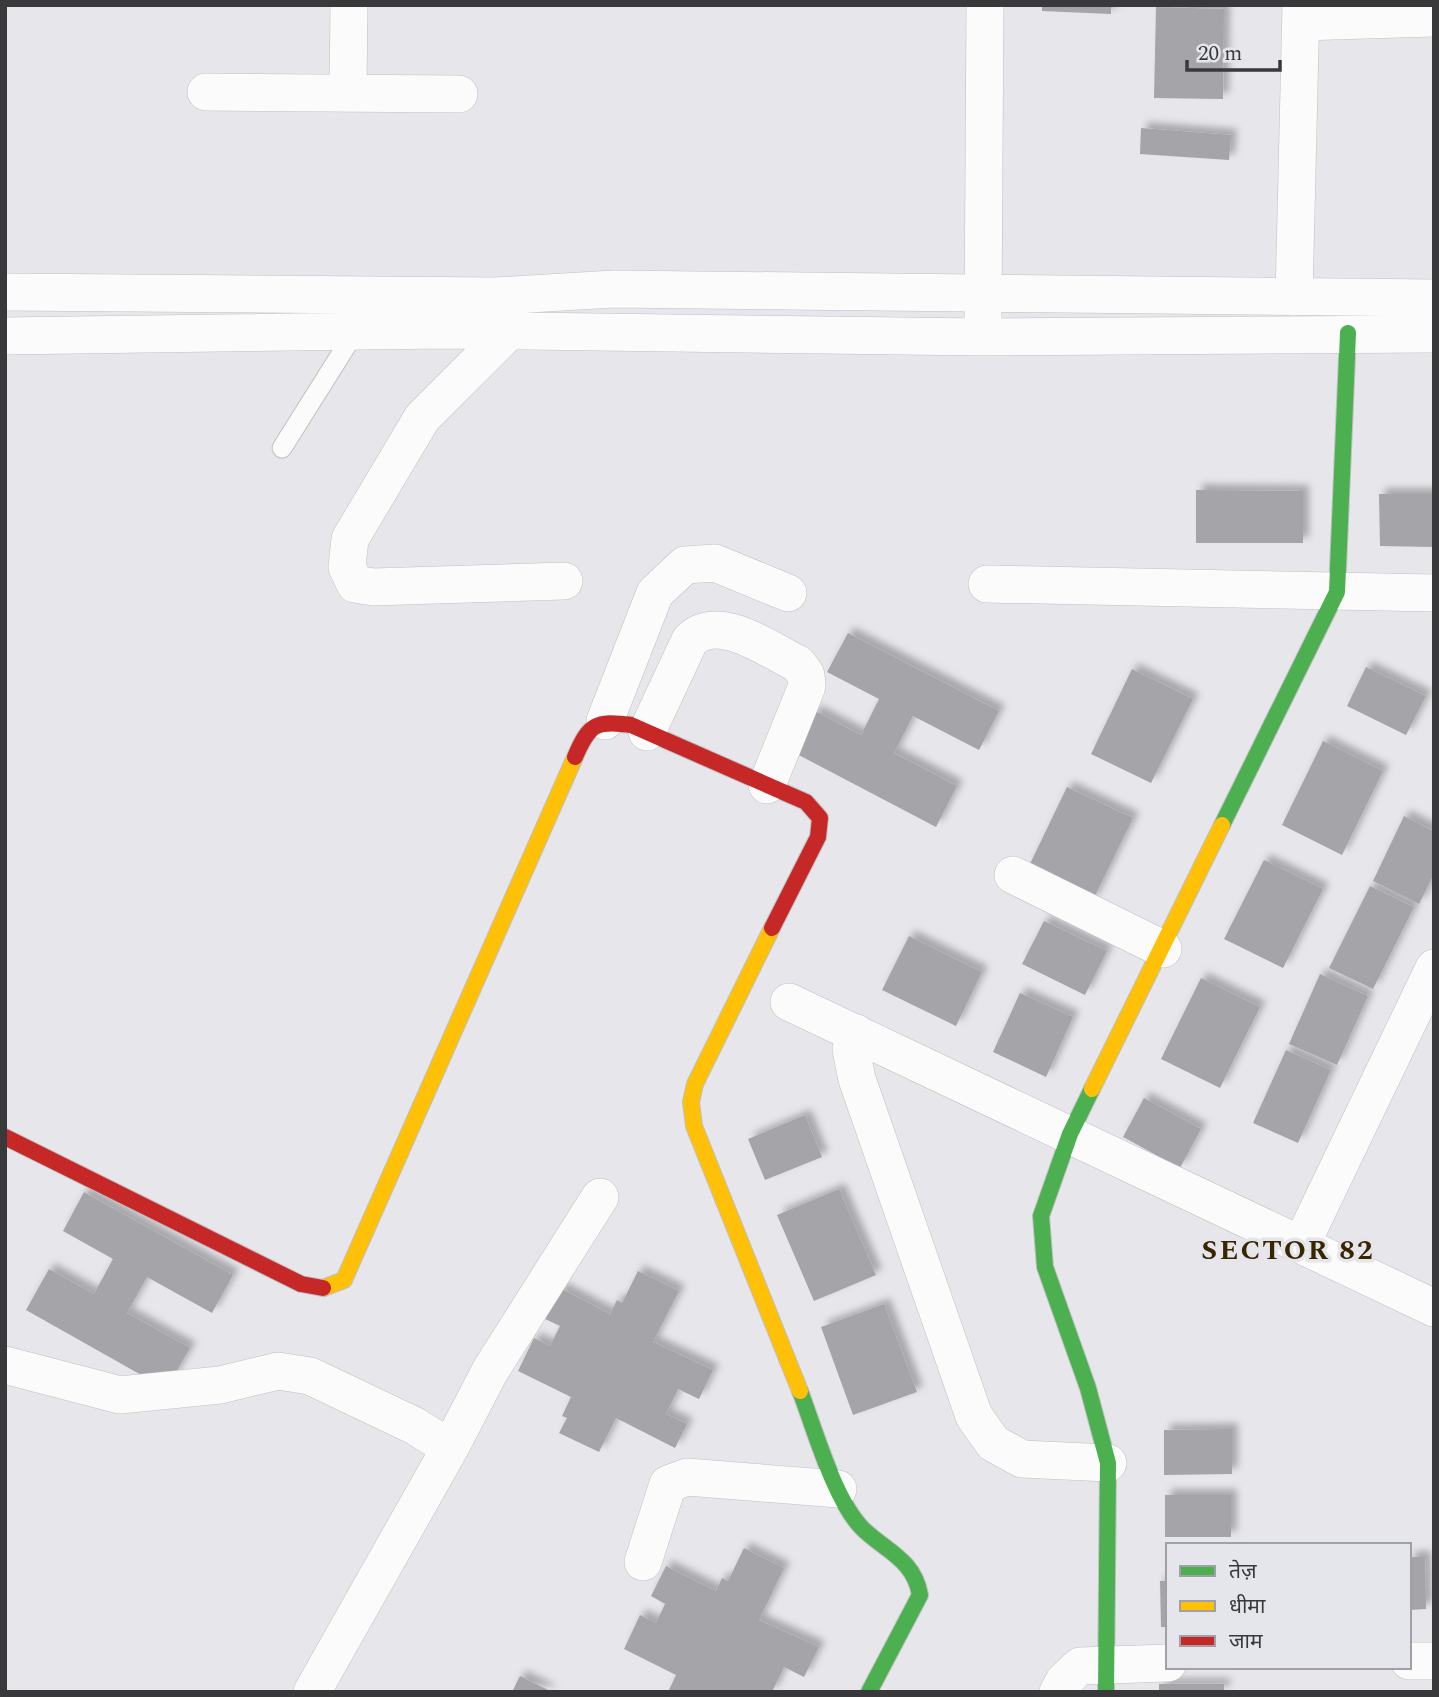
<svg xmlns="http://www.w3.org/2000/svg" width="1439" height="1697" viewBox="0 0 1439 1697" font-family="Spectral,'Noto Sans Devanagari',serif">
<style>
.building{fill:#a5a4a8;filter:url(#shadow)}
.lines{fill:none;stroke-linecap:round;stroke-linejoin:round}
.lane-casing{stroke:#c0c0c3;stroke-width:21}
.street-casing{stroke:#c0c0c3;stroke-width:38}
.fast-casing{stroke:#c0c0c3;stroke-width:18}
.slow-casing{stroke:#c0c0c3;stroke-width:18}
.jam-casing{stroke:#c0c0c3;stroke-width:18}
.lane{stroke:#fbfbfc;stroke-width:19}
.street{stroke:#fbfbfc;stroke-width:37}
.fast{stroke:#4caf50;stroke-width:16}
.slow{stroke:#ffc107;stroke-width:16}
.jam{stroke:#c62828;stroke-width:16}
.labels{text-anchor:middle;stroke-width:7;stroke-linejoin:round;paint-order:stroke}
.district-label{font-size:28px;font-weight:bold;letter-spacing:2px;fill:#392600;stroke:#e5e5ec}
</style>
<defs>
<filter id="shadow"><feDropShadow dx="6" dy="-6" stdDeviation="3.5" flood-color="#0004"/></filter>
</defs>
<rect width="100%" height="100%" fill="#e6e6eb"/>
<path class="building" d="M1042,5H1111V14L1042,11Z
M1156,7L1224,9L1223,99L1154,98Z
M1141,128L1231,135L1229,160L1140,154Z
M1196,490L1303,491V543H1196Z
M1379,494H1434V547L1380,546Z
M848,633L999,711L979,750L913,716L894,753L957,786L936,827L793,752L815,711L861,735L879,699L827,672Z
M1366,667L1426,696L1406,735L1347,706Z
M1132,669L1193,699L1151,783L1091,754Z
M1323,741L1383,771L1342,855L1282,825Z
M1067,787L1133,818L1092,902L1028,868Z
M1404,816L1434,831V874L1419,904L1373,881Z
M1264,860L1323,889L1283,968L1224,939Z
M1370,886L1414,907L1373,989L1329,968Z
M1044,921L1107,951L1085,995L1022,964Z
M909,936L982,972L956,1026L882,990Z
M1320,974L1368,996L1337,1065L1289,1044Z
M1201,978L1260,1007L1220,1088L1161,1059Z
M1020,993L1073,1017L1046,1077L993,1052Z
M1286,1050L1331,1070L1298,1143L1253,1123Z
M1144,1098L1201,1129L1180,1168L1123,1137Z
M805,1115L822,1157L765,1180L748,1139Z
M839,1189L876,1275L814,1301L777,1215Z
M84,1192L233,1275L212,1313L147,1277L127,1313L190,1348L166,1389L26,1310L49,1269L94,1294L113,1259L63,1231Z
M638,1271L679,1291L653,1342L713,1370L699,1399L678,1389L666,1414L687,1424L675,1448L616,1418L599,1452L559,1433L567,1418L562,1416L571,1397L518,1371L534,1338L550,1346L560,1326L545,1319L560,1288L610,1314L617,1300L622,1303Z
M884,1304L917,1392L853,1415L821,1327Z
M1232,1429V1474L1164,1475V1430Z
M1165,1495H1231V1537H1165Z
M744,1548L784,1568L759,1620L819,1647L804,1677L784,1667L772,1692H668L676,1675L624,1649L640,1615L656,1623L665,1604L651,1596L666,1566L716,1591L722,1578L728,1581Z
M1409,1557H1425L1426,1609L1409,1610Z
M1160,1581H1168V1627H1161Z
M520,1676L552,1692H512Z
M1159,1684H1224V1692H1159Z"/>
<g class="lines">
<g class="lane-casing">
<path id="lane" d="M282,448L355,332"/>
</g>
<g class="street-casing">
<path id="street" d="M1301,22L1434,18
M348,91L349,5
M206,92L459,94
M5,292L494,296L614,289L1434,298
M1294,297L1301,5
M983,319L985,5
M507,333L422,418L350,539L347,567L355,584L373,587L564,581
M5,336L444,330L983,337L1434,334
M987,584L1434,593
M605,721L655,593L685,565L715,563L788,593
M647,732L690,640C719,612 769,650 798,664L806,675L807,686L767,785
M1013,875L1163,949
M789,1002L1434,1308
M856,1033L851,1049L857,1079L974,1416L993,1443L1022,1459L1108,1463
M1301,1245L1434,968
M5,1365L120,1395L220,1385L278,1371L310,1376L415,1426L450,1448L312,1692
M450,1448L490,1371L600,1197
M643,1562L668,1484L687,1477L838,1489
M1409,1661H1434
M1058,1692L1064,1681L1080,1666L1168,1663"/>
</g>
<g class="fast-casing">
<path id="fast" d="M1222,825L1337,592L1348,333
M1092,1089L1070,1134L1041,1216L1045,1267L1088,1388L1108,1463L1106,1692
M800,1391C815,1430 834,1499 862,1528C885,1551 914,1559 920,1595L869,1692"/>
</g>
<g class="slow-casing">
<path id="slow" d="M772,928L695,1084L691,1102L694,1126L800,1391
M1092,1089L1222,825
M323,1288L344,1280L575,757"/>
</g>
<g class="jam-casing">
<path id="jam" d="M575,757C589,724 596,720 631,725L806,802L820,818L818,837L772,928
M5,1137L301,1284L323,1288"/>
</g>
<use href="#lane" class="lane"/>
<use href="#street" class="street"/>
<use href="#fast" class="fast"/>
<use href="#slow" class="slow"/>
<use href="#jam" class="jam"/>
</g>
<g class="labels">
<g class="district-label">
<text x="1288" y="1259">SECTOR 82</text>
</g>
</g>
<rect width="1439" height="1697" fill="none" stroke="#39393c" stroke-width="14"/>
<rect x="1166" y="1543" width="245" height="126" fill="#e5e5ec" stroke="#a0a0a6" stroke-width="2"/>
<rect x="1180" y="1566" width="35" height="10" fill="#4caf50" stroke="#a0a0a6" stroke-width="2"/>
<text x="1229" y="1578" font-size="21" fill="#39393c">तेज़</text>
<rect x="1180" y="1601" width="35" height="10" fill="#ffc107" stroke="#a0a0a6" stroke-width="2"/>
<text x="1229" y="1613" font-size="21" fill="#39393c">धीमा</text>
<rect x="1180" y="1636" width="35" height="10" fill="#c62828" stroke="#a0a0a6" stroke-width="2"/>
<text x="1229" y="1648" font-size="21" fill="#39393c">जाम</text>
<path d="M1187 60v10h93v-10" fill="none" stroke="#39393c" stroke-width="3.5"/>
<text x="1198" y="60" font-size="21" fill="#39393c" stroke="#e5e5ec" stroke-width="5" paint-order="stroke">20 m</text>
</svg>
